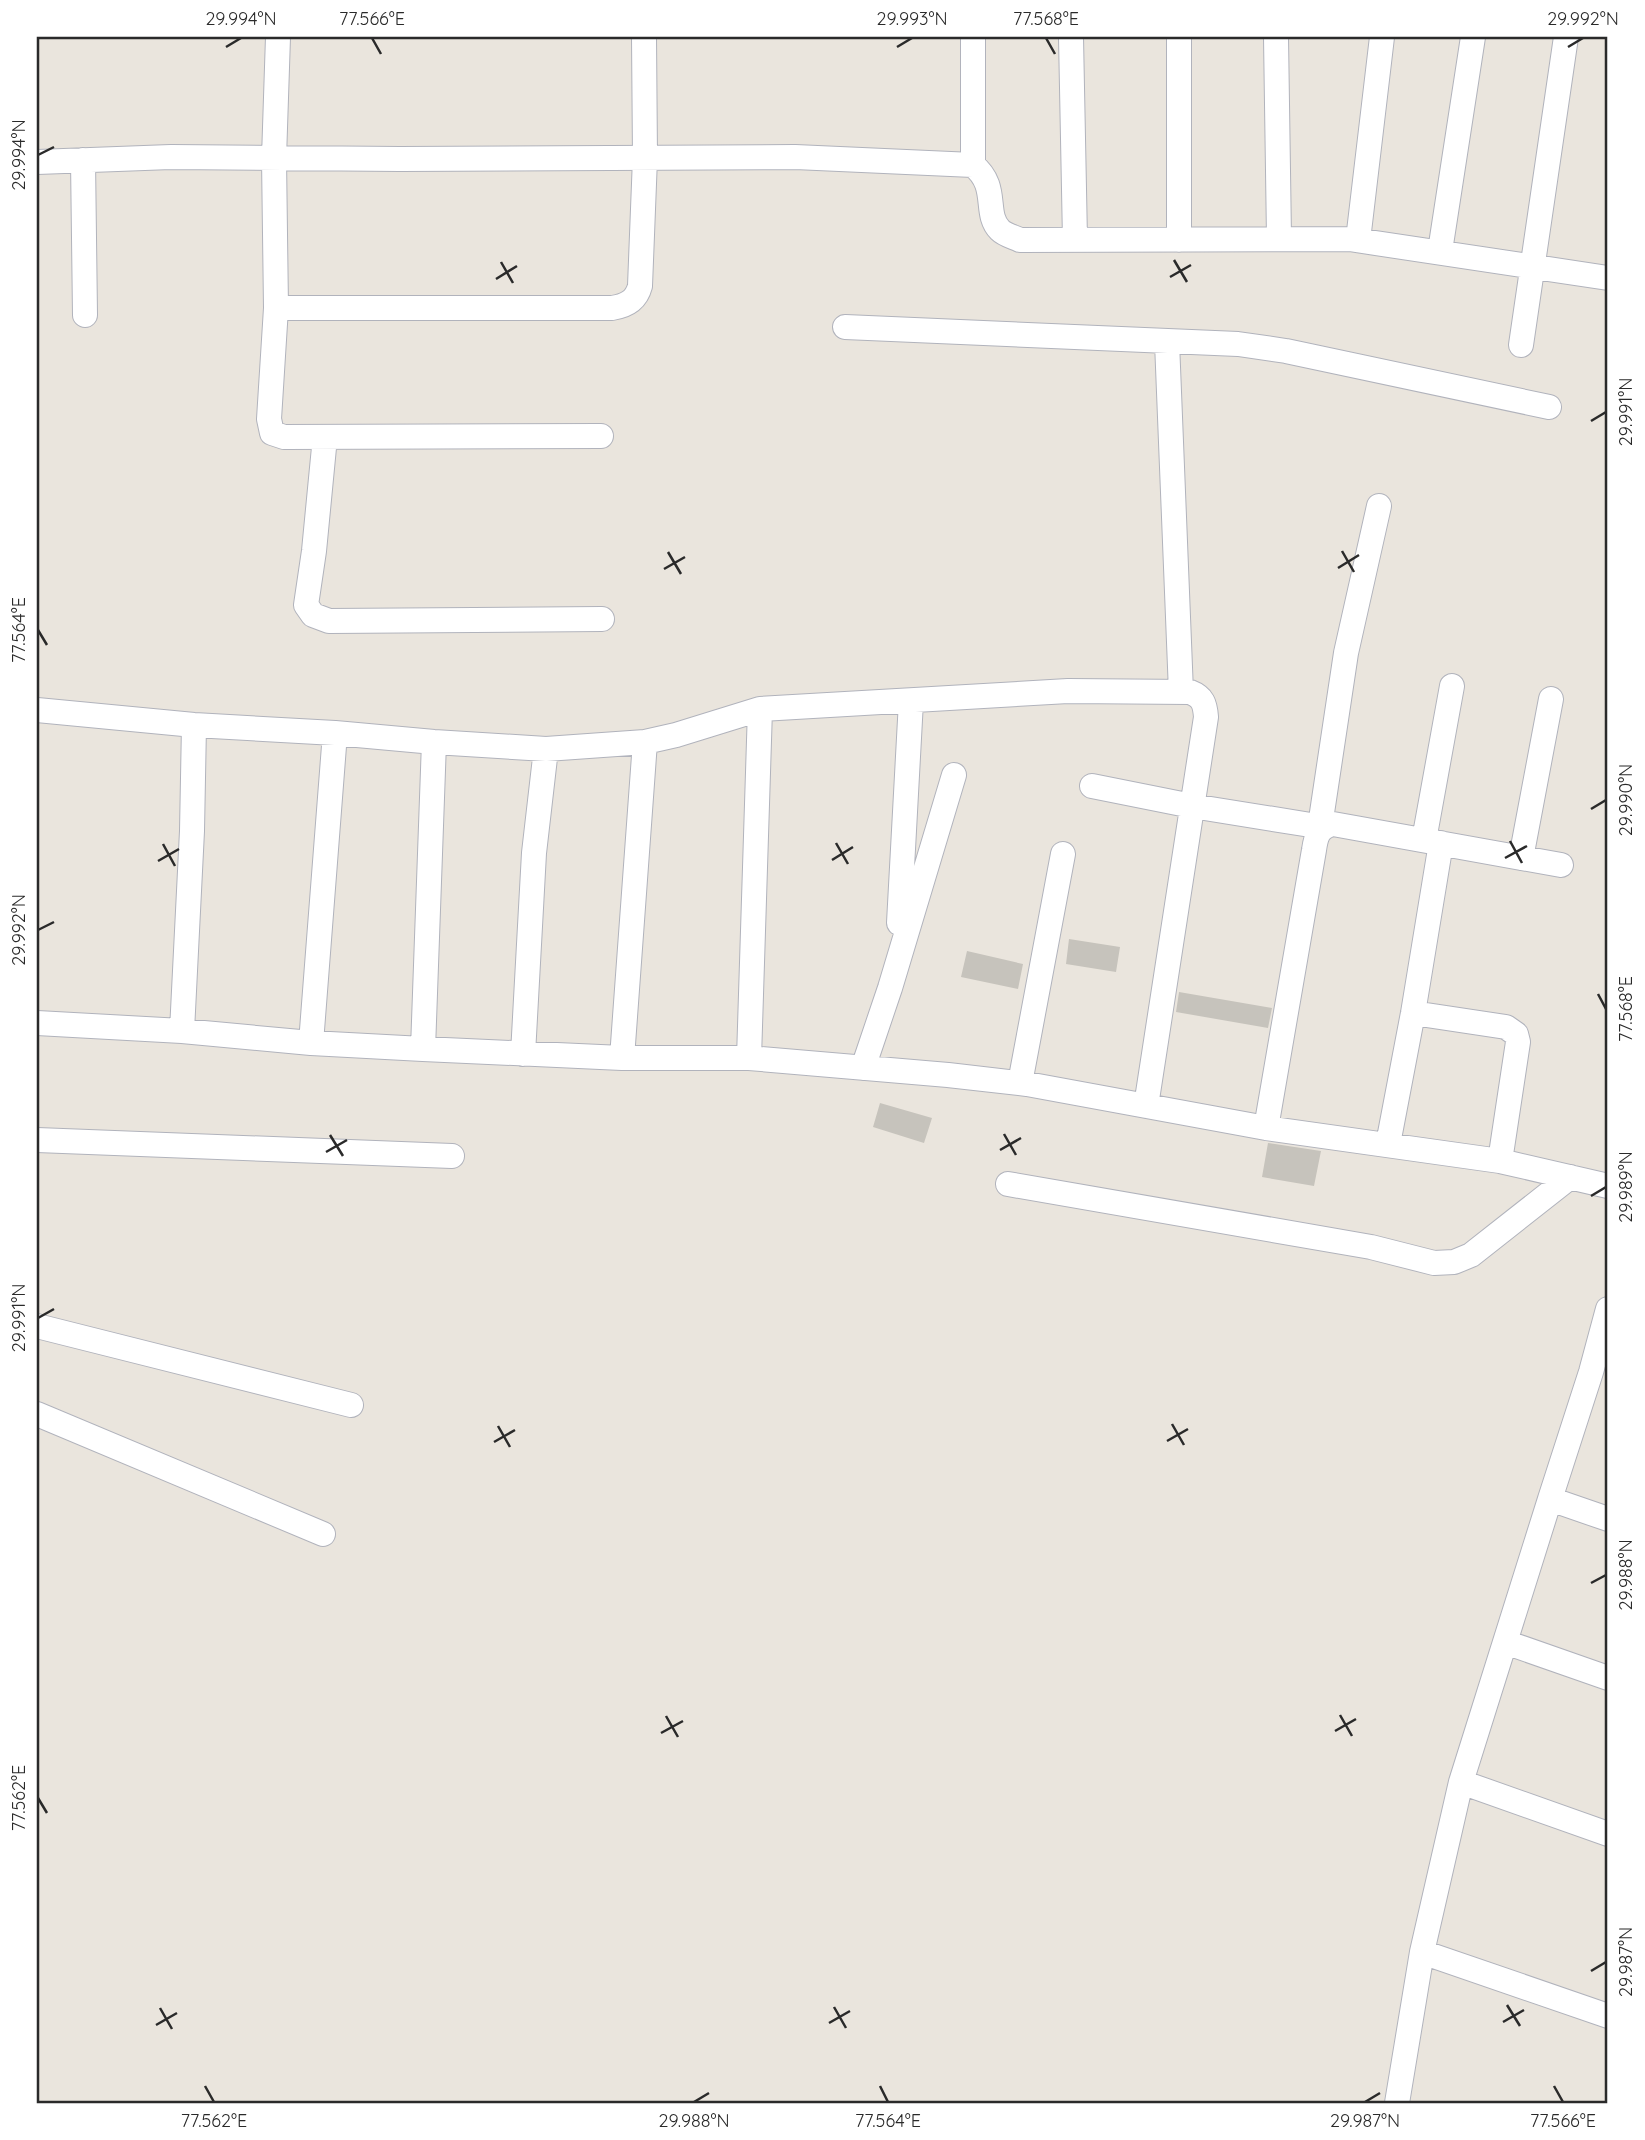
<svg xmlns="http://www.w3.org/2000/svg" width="1645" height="2140" viewBox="0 0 1645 2140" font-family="Quicksand,sans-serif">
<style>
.building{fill:#c6c3bc}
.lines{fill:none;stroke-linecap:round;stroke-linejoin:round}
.minor-casing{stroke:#b1b3bc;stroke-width:26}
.minor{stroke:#fff;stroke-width:24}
.ticks{fill:none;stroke:#2a2a2a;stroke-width:2.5}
.neatline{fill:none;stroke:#2a2a2a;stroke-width:2.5}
.ticks-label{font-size:18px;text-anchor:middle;fill:#2a2a2a}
</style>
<rect width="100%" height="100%" fill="#eae5dd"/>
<path class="building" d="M1069,939L1120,947L1116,972L1066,964Z
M967,951L1023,964L1018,989L961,977Z
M1179,992L1272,1008L1268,1028L1176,1012Z
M880,1103L932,1118L924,1143L873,1127Z
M1268,1143L1321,1151L1314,1186L1262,1177Z"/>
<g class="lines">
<g class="minor-casing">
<path id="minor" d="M278,37L274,158L276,308L269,419L272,433L284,437L601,436
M1071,37L1075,240
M1276,37L1279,238
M83,160L85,315
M37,162L171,157L400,159L795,157L973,165C1000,187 983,213 1000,230C1005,235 1014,237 1020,240L1349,239L1608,278
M973,165V37
M1179,240V37
M1358,240L1382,37
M1440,251L1473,37
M276,308H612C626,306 636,301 640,286L645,158L644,37
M845,327L1238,344L1286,351L1549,407
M1167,342L1181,692
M1521,345L1566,37
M325,437L314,551L306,605L313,615L329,621L602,619
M37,710L194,725L335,733L434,742L546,749L645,742L676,735L760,709L1068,691L1190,692C1203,697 1205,704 1206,717L1146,1106
M1092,786L1192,806L1323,827
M1320,826L1346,653L1379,506
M1424,840L1452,686
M1521,858L1551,699
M899,923L911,701
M1413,1013L1506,1027L1516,1034L1518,1042L1500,1161
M37,1023L182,1031L311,1043L423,1049L622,1058H749L948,1075L1027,1084L1266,1128L1500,1161L1608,1186
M182,1031L192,831L194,725
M311,1043L335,733
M423,1049L434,742
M523,1054L534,853L546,749
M622,1058L645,742
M749,1058L760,709
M863,1068L890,988L954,775
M1020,1083L1063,854
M1266,1128L1314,850C1316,836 1318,828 1333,824L1561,865
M37,1140L452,1156
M1388,1144L1413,1013L1441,843
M1008,1184L1371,1247L1434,1263L1454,1262L1471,1255L1570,1177
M37,1326L351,1405
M37,1414L323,1534
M1550,1499L1591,1372L1608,1309
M1505,1642L1608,1678
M1461,1782L1608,1834
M1422,1952L1608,2016
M1397,2103L1422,1952L1461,1782L1550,1499L1608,1519"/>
</g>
<use href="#minor" class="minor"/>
</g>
<path class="ticks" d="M372,38L381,54M1046,38L1055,54M226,47L241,38M897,47L912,38M1568,47L1583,38M38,155L54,147M1174,260L1187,282M501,262L513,283M1170,277L1191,265M496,279L517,266M1591,421L1606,412M1342,551L1354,572M668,552L681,574M1338,568L1359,555M664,569L685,557M38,630L47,645M1591,809L1606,800M1510,841L1522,863M836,843L848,864M163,844L175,866M1505,858L1527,846M832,860L853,847M158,861L179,849M38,930L54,922M1598,994L1606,1009M1004,1134L1016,1155M330,1135L343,1156M1000,1150L1021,1138M326,1152L347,1140M1591,1196L1606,1187M38,1318L54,1309M1172,1424L1184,1445M498,1426L510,1447M1167,1441L1188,1429M494,1442L515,1430M1591,1583L1606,1575M1340,1715L1352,1736M666,1716L678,1737M1335,1731L1356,1719M661,1733L683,1721M38,1798L47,1813M1591,1971L1606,1962M1507,2005L1520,2026M834,2007L846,2028M160,2008L172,2029M1503,2022L1524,2010M829,2023L850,2011M156,2025L177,2013M205,2086L214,2102M880,2086L888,2102M1554,2086L1563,2102M694,2102L709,2093M1365,2102L1380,2093"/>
<rect width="1645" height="2140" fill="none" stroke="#ffffff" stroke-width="77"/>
<rect x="38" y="38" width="1568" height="2064" class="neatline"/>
<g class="ticks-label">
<text x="241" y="25">29.994°N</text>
<text x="372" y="25">77.566°E</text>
<text x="912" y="25">29.993°N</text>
<text x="1046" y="25">77.568°E</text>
<text x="1583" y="25">29.992°N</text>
<text transform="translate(19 155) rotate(-90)" y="6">29.994°N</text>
<text transform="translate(1626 412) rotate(-90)" y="6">29.991°N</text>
<text transform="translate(19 630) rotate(-90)" y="6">77.564°E</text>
<text transform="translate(1626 800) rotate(-90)" y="6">29.990°N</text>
<text transform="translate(19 930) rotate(-90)" y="6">29.992°N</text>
<text transform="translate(1626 1009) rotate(-90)" y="6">77.568°E</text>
<text transform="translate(1626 1187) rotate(-90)" y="6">29.989°N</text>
<text transform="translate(19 1318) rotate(-90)" y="6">29.991°N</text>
<text transform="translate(1626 1575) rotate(-90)" y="6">29.988°N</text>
<text transform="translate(19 1798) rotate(-90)" y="6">77.562°E</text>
<text transform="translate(1626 1962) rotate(-90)" y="6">29.987°N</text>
<text x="214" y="2127">77.562°E</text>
<text x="694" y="2127">29.988°N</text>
<text x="888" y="2127">77.564°E</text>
<text x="1365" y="2127">29.987°N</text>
<text x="1563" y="2127">77.566°E</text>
</g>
</svg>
